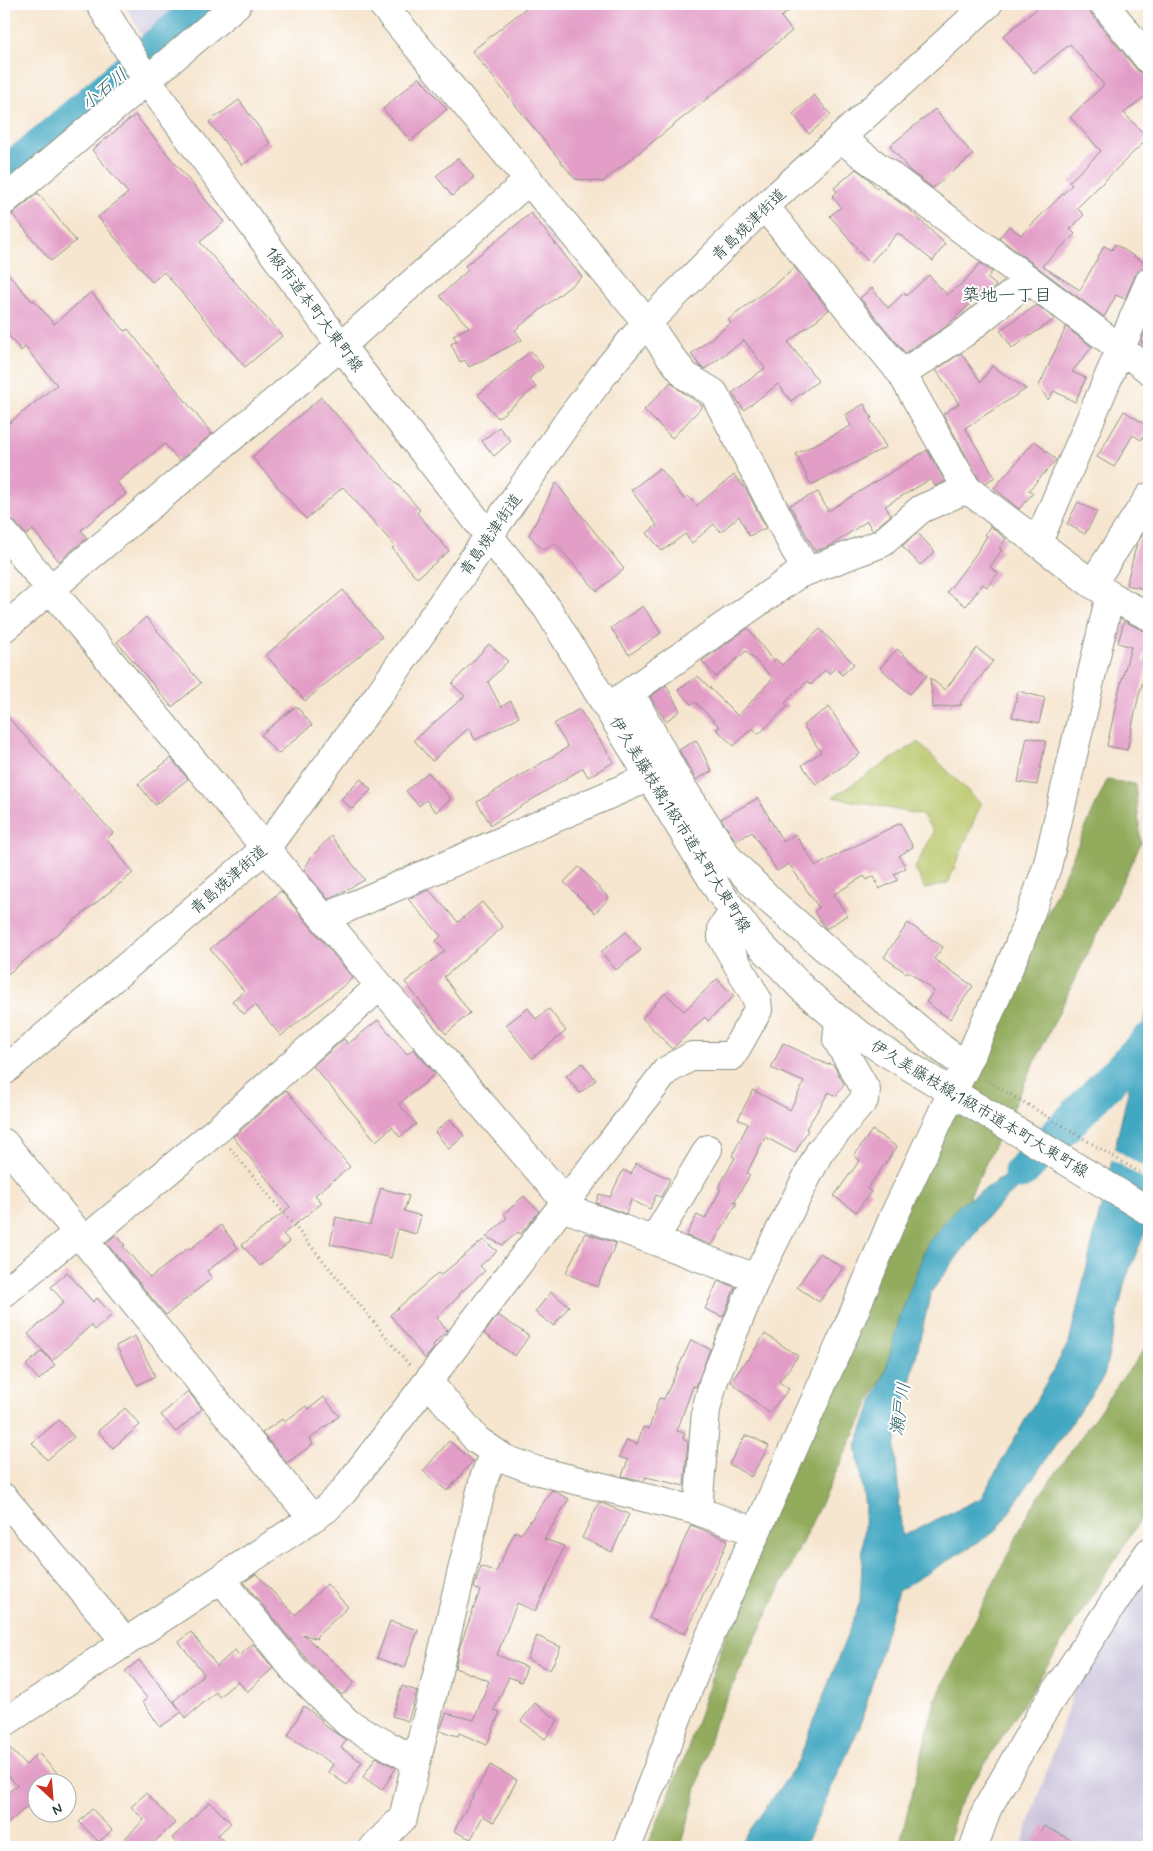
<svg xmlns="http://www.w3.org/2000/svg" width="1153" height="1851" viewBox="0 0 1153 1851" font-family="Mynerve,'Klee One',sans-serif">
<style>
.industrial{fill:#c7c0d9}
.green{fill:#b8c668;stroke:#6c824e}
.forest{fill:#92ab5c;stroke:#587448}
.water{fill:#42a8c2;stroke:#30727b}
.pier{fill:#f6e5cf}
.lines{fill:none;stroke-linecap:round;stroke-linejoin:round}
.river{stroke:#42a8c2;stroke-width:35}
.building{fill:#e39ec8}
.minor-casing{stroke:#8a9182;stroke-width:30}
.major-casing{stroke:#8a9182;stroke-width:30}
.path{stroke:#8a9182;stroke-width:3;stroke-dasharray:1 4;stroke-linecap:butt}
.minor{stroke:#fff;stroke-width:28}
.major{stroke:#fff;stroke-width:28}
.labels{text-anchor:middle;stroke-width:4;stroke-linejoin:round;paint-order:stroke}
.street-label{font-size:16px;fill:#1f3d34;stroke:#fff}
.water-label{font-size:18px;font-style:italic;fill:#2b6266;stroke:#fff}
.neighbourhood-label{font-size:18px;fill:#1f3d34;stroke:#fff}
</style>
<rect width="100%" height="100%" fill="#fff"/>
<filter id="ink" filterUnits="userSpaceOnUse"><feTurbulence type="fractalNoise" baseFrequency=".02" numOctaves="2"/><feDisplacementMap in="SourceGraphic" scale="10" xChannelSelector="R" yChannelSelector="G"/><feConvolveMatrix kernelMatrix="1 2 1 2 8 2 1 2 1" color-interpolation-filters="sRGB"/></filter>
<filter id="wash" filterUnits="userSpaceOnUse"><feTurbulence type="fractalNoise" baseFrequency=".0096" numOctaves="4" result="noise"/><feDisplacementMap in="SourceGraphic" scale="20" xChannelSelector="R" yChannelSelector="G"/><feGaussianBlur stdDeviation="1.12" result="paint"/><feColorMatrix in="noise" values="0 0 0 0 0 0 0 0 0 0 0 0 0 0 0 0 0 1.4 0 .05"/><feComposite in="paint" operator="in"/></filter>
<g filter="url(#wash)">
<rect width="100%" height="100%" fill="#f6e5cf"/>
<path class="industrial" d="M125,4H182L142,36Z
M1149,1577V1847H1021L1080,1673Z"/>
<path class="green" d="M918,742L981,804L948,883L925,889L915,868L934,832L922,815L833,797Z"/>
<path class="forest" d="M1107,780L1135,784L1141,843L715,1722L681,1847H647L686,1754L752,1556L853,1315L1003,1012Z
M1149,1344V1506L957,1808L948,1847H899L935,1701L1031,1508L1121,1380Z"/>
<path class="water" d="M1149,1001V1222L1125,1281L1104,1376L996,1531L898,1591L860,1726L804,1847H738L798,1762L860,1602L865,1506L856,1445L885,1372L900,1316L927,1244L958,1206L1038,1155L1048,1159L987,1217L931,1292L895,1447L902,1536L981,1498L1069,1342L1132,1075L1093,1117L1081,1111L1141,1034Z"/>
<path class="pier" d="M1112,1147L1149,1170V1182L1109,1158Z"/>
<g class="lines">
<path class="river" d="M4,174L33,152L205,4
M1021,1172L1149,1040"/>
</g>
<g id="blocks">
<path class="building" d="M531,4H798L781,17L792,31L602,182L575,179L472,51Z
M1043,4H1083L1137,70L1143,74L1149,75V93L1124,113L1148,138L1077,208L1084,215L1070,229L1075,234L1042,266L1080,290L1104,246L1112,250L1115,244L1146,264L1135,276L1125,299L1116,295L1104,317L999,238L1009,226L1021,235L1072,185L1069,182L1101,151L1070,117L1104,85L1070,44L1034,73L1003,36Z
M419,77L447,109L411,141L383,109Z
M814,95L831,115L809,134L793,114Z
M239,100L271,144L242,165L209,122Z
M935,109L973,155L933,188L910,171L890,146Z
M135,115L224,222L200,242L282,336L245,367L164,272L152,282L98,217L128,193L92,150Z
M458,158L474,177L452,196L436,176Z
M856,169L868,178L877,189L879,187L912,212L945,244L933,261L898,233L870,263L856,249L857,248L830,216L841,207L832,197L837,192L834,188Z
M38,193L76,241L51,261L12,214Z
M531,213L582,277L515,330L522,340L469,367L465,360L460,362L451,344L457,341L453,335L469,327L440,296L468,270L465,266Z
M980,263L992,272L987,278L996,285L993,290L982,298L979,296L944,328L905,353L860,298L872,288L888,308L904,293L906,296L929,275L947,295L964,282Z
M794,267L829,310L788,342L818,381L791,401L778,384L744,410L732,393L765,368L744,340L705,369L701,367L691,354L731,323L728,320L789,273Z
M4,269L32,301L34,300L54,324L91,292L125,331L128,329L212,434L179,461L165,444L117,482L126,494L81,530L87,538L59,561L33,530L26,535L16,523L8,517L10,515L4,508V427L57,385L25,347L21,351L4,330Z
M1037,305L1055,319L1012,348L1000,330Z
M1149,321V346L1141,342Z
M1066,327L1092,347L1072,372L1086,378L1075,402L1054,391L1048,400L1039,386Z
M531,351L543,367L529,379L536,387L498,418L478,395Z
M961,353L981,382L992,366L1026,389L965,428L995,477L985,483L979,479L943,414L959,404L936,370Z
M671,382L678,389L703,406L672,438L644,410Z
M321,397L420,510L417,513L449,551L417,578L392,548L395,546L343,487L306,519L252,457Z
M864,404L872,418L870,419L886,447L811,485L796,454L851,426L845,415Z
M1124,411L1149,427L1141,440L1133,435L1114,467L1097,457Z
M499,427L511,441L494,456L482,441Z
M1035,441L1056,460L1029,490L1033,493L1019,509L994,488Z
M927,450L945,482L935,486L931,479L885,506L891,515L878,526L872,530L867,521L832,545L815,551L790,505L818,492L828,511Z
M660,468L684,499L688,496L696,506L734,475L746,489L766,528L749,536L739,516L721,532L714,524L692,543L685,534L662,551L647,533L657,525L631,490Z
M556,483L624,569L597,591L555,543L543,550L529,535Z
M1078,502L1097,512L1085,534L1067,524Z
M1149,525V572L1145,589L1126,585L1137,543Z
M990,526L1006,539L999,549L1002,550L990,567L998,573L987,587L983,584L966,606L947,592L976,554L987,536L985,535Z
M918,533L935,552L920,565L902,546Z
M343,590L382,637L305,701L266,655Z
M643,606L661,633L629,655L611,628Z
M146,617L201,683L172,707L117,642Z
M1124,621L1142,630L1149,632V637L1142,661L1148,663L1138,699L1127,750L1107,746L1118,694L1131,647L1118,643Z
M748,628L773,661L776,659L782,665L820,629L854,664L842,675L835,668L829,674L825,670L811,685L807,681L785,703L788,706L759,734L752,728L734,746L716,729L720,727L695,702L691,704L678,690L698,676L738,716L773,678L746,651L716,677L702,661Z
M489,644L508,661L488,682L501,707L511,701L519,717L475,740L469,728L432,761L414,740L465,696L452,684Z
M977,648L993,661L960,703L962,705L931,708L933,705L930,678L945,690Z
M897,649L927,675L910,694L880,668Z
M666,685L680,711L666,721L650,697Z
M1018,691L1045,698L1039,723L1012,717Z
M296,706L312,725L278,754L261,735Z
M829,707L860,754L816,785L802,765L821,752L803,725Z
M579,709L614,762L588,777L583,768L491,825L477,802L568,747L554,724Z
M4,713L113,833L107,839L133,873L4,977Z
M1027,737L1046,741L1037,785L1018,782Z
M696,740L712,771L696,780L679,750Z
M171,758L188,779L155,805L138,784Z
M428,772L451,799L436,812L426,800L419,806L406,791Z
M361,779L371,790L352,809L341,799Z
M758,798L783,842L795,834L816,866L900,823L913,847L899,856L906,868L894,874L898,880L879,889L874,876L867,880L864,876L833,895L847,915L826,929L814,912L819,908L789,864L777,871L752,832L736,841L721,819Z
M331,836L365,880L328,899L304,870L311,857Z
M579,867L609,898L595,913L564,882Z
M429,890L458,922L482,902L503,927L444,977L470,1013L446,1034L405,982L445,951L436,941L441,936L408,899Z
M281,891L353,978L281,1036L255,1005L244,1014L232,1001L244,991L210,949Z
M908,923L943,947L934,959L973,986L950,1019L926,1002L934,991L908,971L906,973L884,957Z
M626,932L641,950L616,970L601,952Z
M717,979L734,996L708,1021L705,1017L672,1049L642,1018L665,993L684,1011Z
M528,1008L536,1019L549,1009L566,1031L532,1058L506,1025Z
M378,1020L407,1054L413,1049L435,1074L399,1104L416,1124L400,1137L392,1127L376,1141L313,1066L344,1039L348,1044Z
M783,1043L828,1065L829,1063L834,1066L844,1084L836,1096L829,1092L806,1129L808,1130L795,1153L765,1137L747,1173L750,1175L734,1202L737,1203L712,1245L686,1236L697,1215L705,1219L721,1189L718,1188L735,1158L732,1156L748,1124L738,1119L753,1090L790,1110L804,1082L771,1068Z
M582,1063L596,1080L580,1093L566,1076Z
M286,1090L350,1167L315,1195L322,1203L283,1234L290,1242L260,1266L242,1245L290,1207L233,1137Z
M450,1119L464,1136L449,1149L435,1132Z
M872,1130L897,1147L867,1189L871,1192L856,1212L834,1196L860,1160L854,1156Z
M636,1163L670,1179L661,1197L656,1195L650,1209L631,1200L626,1214L596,1203L599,1194L610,1197L623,1170L631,1174Z
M381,1188L409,1196L404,1211L421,1216L416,1234L398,1229L391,1258L330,1244L336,1217L370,1225Z
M524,1196L539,1211L524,1230L520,1234L518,1232L503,1245L486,1237L507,1218L504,1214Z
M221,1225L238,1248L207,1271L212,1278L166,1315L106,1243L116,1235L125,1245L123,1246L150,1278L188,1248L190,1249Z
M585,1233L616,1243L597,1287L566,1273Z
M483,1240L497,1251L480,1266L485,1271L459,1294L460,1295L437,1318L447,1330L433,1345L435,1347L425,1359L390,1315L438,1273L441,1275Z
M820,1253L843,1268L819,1302L797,1287Z
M67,1272L93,1302L97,1298L112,1315L95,1330L91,1325L52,1361L28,1334L64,1302L51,1287Z
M718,1281L735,1287L723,1317L705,1309Z
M551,1292L569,1306L554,1326L535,1312Z
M498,1315L529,1336L515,1356L484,1334Z
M765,1334L798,1356L779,1382L789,1389L769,1413L731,1382L747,1359L748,1360Z
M135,1336L155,1376L137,1385L116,1346Z
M691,1340L710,1349L696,1387L693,1386L677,1431L685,1433L683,1439L688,1442L684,1486L646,1477L644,1481L622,1476L628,1460L619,1457L627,1440L637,1444L643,1427L649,1429L659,1398L664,1399Z
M42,1351L55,1365L39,1380L26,1365Z
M188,1391L202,1409L176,1432L161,1415Z
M324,1397L339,1416L310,1439L313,1444L287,1463L262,1433L282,1419L284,1422L306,1406L309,1409Z
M125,1408L140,1425L113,1448L98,1431Z
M59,1420L74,1437L47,1460L32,1443Z
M745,1436H751L769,1446L751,1477L729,1464Z
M449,1441L473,1461L447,1491L423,1471Z
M552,1490L569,1499L544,1539L564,1546L554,1573L535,1611L517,1603L497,1655L527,1667L521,1682L509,1677L494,1710L500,1712L487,1745L459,1733L458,1736L440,1731L446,1713L474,1720L489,1681L455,1668L460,1646L480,1591L474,1588L481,1566L496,1572L515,1531L521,1534Z
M599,1502L629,1514L612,1552L582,1538Z
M691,1525L728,1540L685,1634L649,1618Z
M256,1574L295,1615L327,1584L348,1607L316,1637L317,1639L303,1634L355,1682L344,1694H341L309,1662L244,1582Z
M390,1621L418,1630L405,1668L377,1658Z
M191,1632L217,1666L235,1650L239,1656L253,1644L273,1668L247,1692L238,1681L219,1697L216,1692L186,1718L182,1712L160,1727L143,1702L147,1698L125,1671L139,1660L181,1711L174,1701L204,1674L179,1642Z
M537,1636L561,1647L550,1670L527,1659Z
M402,1686L417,1691L408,1721L392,1716Z
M535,1703L558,1720L545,1739L521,1721Z
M304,1706L322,1720L321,1723L346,1740L341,1748L362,1762L347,1785L328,1772L333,1764L288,1736Z
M4,1742L26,1765L38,1753L68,1784H38V1797L4,1827V1796L17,1785L4,1771Z
M376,1757L396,1768L382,1790L363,1777Z
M490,1765L517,1780L494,1822L483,1816L471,1839L454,1831Z
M146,1793L175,1823L149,1847H116L144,1820L131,1807Z
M210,1802L231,1823L218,1835L229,1847H180L172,1838Z
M92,1809L112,1830L99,1842L79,1822Z
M1044,1826L1085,1847H1031Z"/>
</g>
</g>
<g filter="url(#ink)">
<use href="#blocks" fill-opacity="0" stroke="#8a9182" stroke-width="1"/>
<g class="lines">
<g class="minor-casing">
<path id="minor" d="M100,4L146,79L341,346L488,535
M382,4L647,323L669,355L686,376L714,393L806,571
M1104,4L1149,60
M840,138L1149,370
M4,201L237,4
M765,207L902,374L967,489L1092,584L1127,605L1149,616
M902,374L964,333L1029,280
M4,533L380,986L566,1202
M1038,542L1149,282
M1092,584L1149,497
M4,628L341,346L529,180
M630,692L678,781L729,859L772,902L889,1004L941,1048L966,1066
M614,703L797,575L882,543L921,509L967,489
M324,918L650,777
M4,1143L312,1518
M562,1207L756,1278
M654,1240L708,1149
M84,1241L216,1131L380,986
M4,1293L77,1233
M428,1381L477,1440L505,1459L535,1470L698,1511L756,1532
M4,1498L126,1642
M698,1511L706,1410L714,1380L756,1278L820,1151L864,1100L866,1090L837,1040L839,1020
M221,1579L297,1673L348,1723L415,1761
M4,1723L326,1509L343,1492L666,1071L692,1056H732L758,1010L757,999L722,937V928L734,912
M374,1847L403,1818L484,1478L494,1452
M627,1847L702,1654L853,1315L893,1218L952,1092L966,1066L1019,945L1047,867L1110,595
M974,1847L987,1809L1040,1716L1122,1590L1149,1552"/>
</g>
<g class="major-casing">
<path id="major" d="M488,535L547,608L719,891L751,935L803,989L839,1020L879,1048L1149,1211
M4,1071L266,848L380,693L569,420L609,367L642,328L750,220L988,4"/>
</g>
<path class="path" d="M985,1079L1149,1178
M230,1148L411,1367"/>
<use href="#minor" class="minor"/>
<use href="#major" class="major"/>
</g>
</g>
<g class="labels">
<g class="street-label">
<text transform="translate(748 224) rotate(-44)" y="6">青島焼津街道</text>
<text transform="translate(315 309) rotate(53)" y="6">1級市道本町大東町線</text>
<text transform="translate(490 534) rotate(-55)" y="6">青島焼津街道</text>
<text transform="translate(681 824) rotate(58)" y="6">伊久美藤枝線;1級市道本町大東町線</text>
<text transform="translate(228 879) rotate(-41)" y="6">青島焼津街道</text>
<text transform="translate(980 1108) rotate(31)" y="6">伊久美藤枝線;1級市道本町大東町線</text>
</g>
<g class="water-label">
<text transform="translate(104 89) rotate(-40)" y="6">小石川</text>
<text transform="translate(900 1409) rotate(-81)" y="6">瀬戸川</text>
</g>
<g class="neighbourhood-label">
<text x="1007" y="301">築地一丁目</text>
</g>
</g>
<rect width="1153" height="1851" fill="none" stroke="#fff" stroke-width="20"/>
<g transform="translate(52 1798) rotate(154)"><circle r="24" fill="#ffffff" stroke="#a5b1ae"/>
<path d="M0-4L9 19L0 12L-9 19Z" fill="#c8321e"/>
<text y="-8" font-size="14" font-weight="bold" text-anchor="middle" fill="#1f3d34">N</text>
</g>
</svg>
